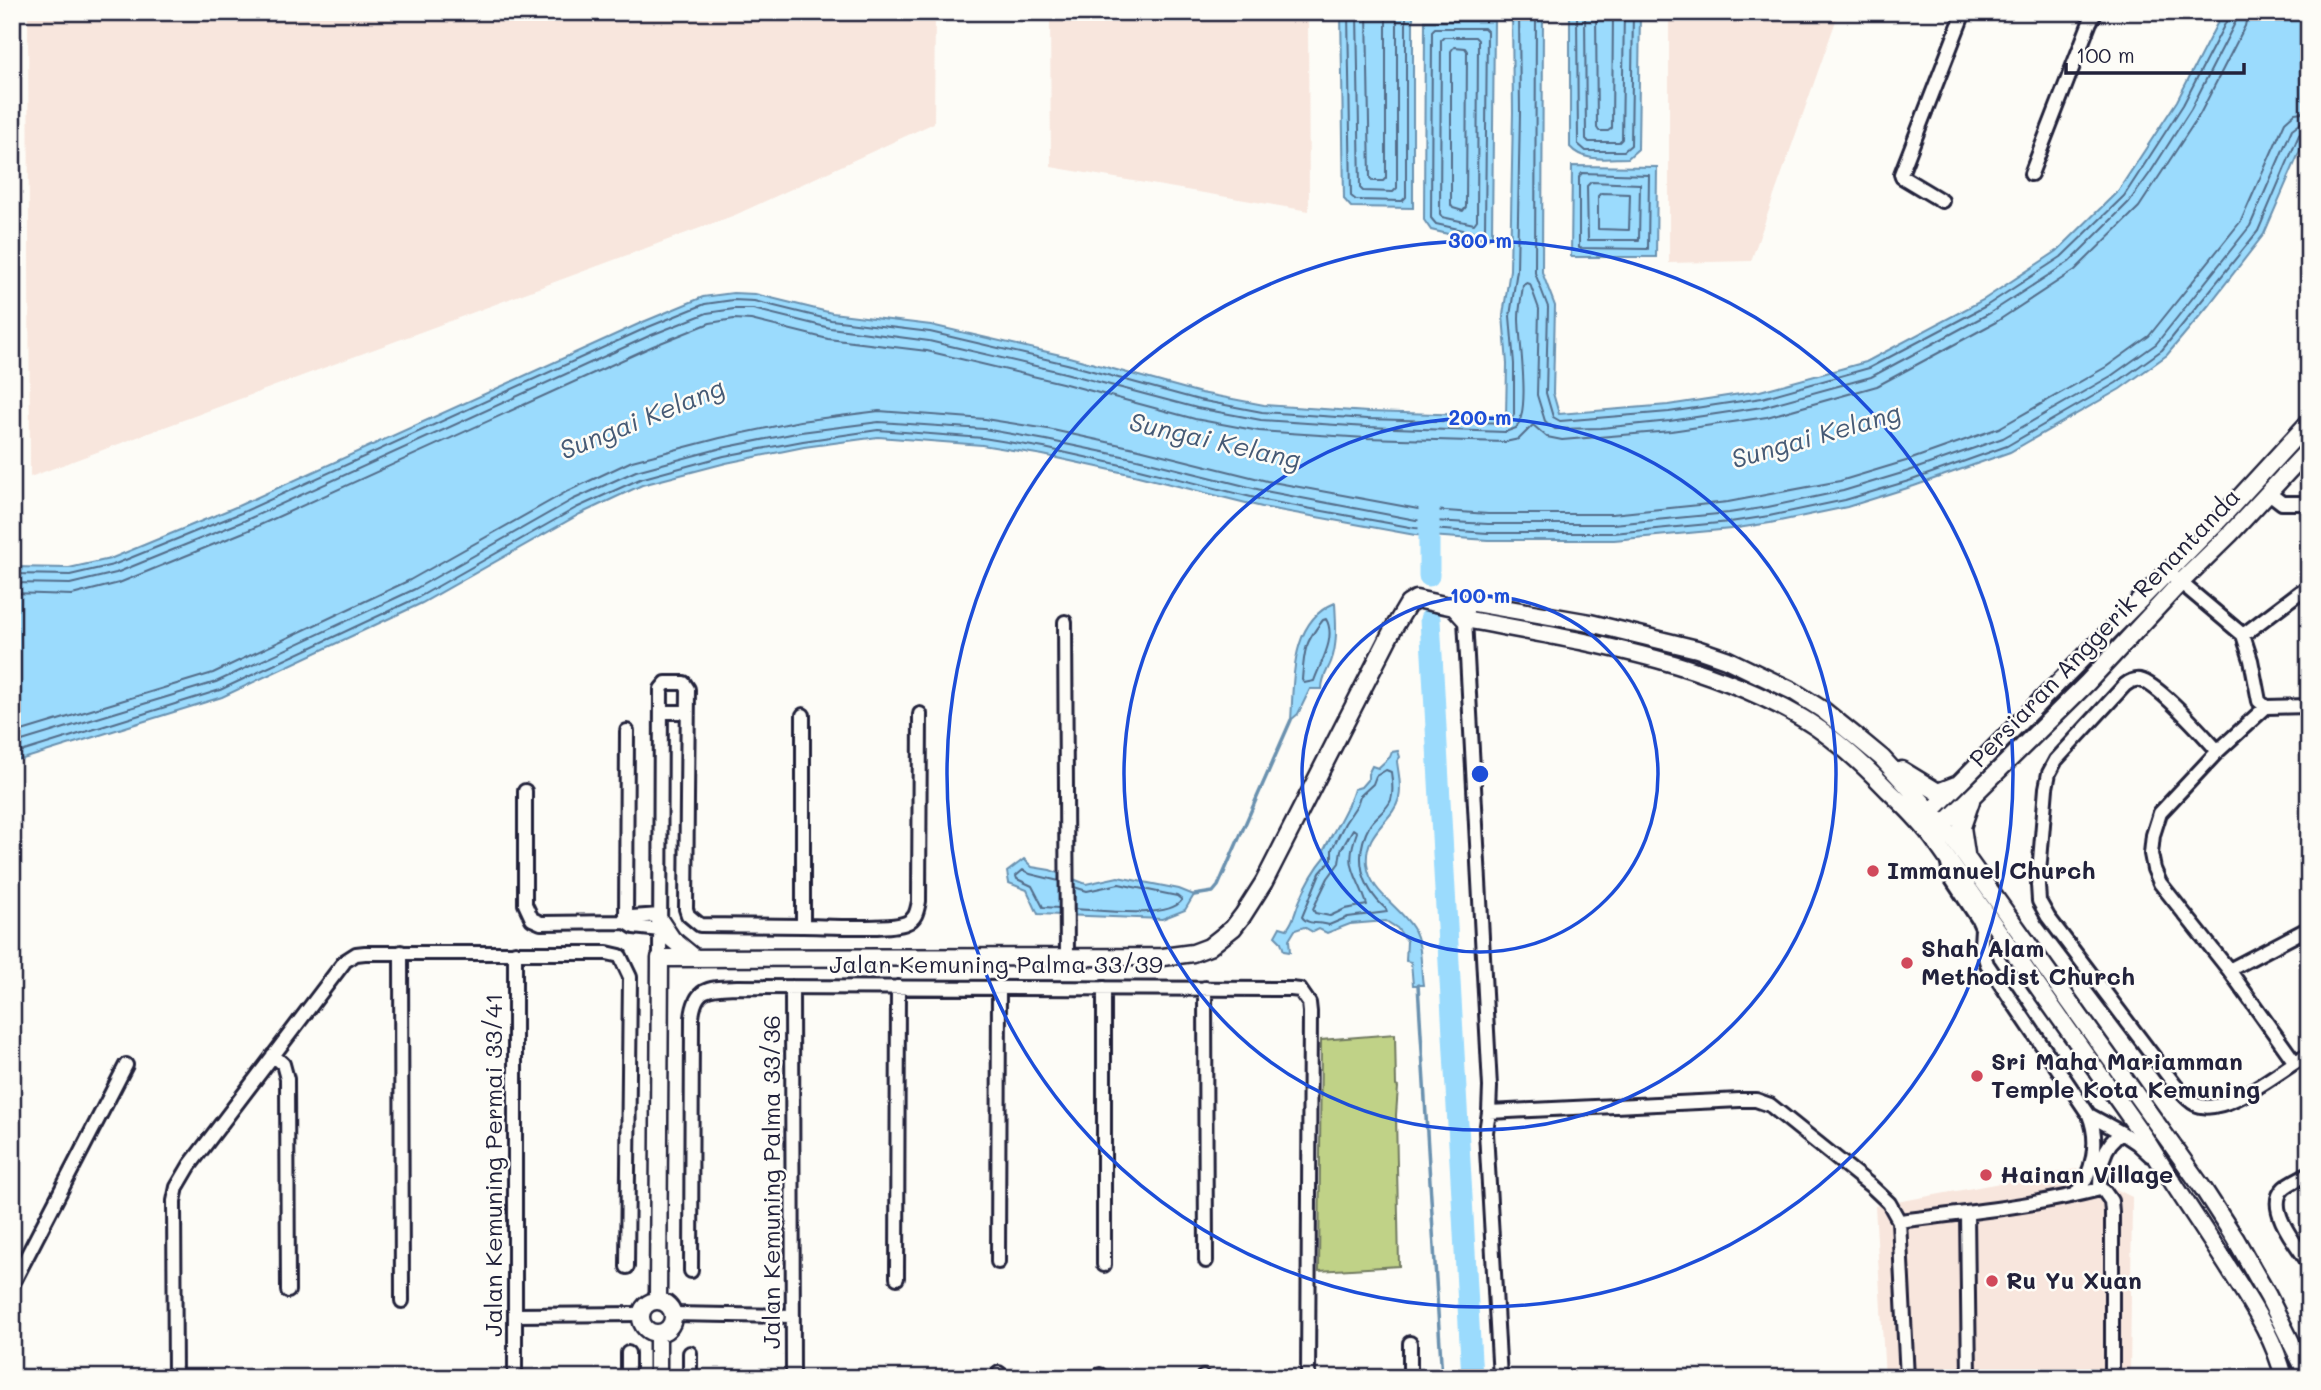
<svg xmlns="http://www.w3.org/2000/svg" width="2321" height="1390" viewBox="0 0 2321 1390" font-family="Mali,sans-serif">
<style>
.built{fill:#f8e6dd}
.green{fill:#c0d287;stroke:#717a61;stroke-width:2}
.water{fill:#9bdbfd;stroke:#6b91af;stroke-width:2}
.lines{fill:none;stroke-linecap:round;stroke-linejoin:round}
.shore{stroke:#526c89;stroke-width:2}
.stream{stroke:#6b91af;stroke-width:3.5}
.river{stroke:#9bdbfd;stroke-width:21}
.minor-casing{stroke:#22223b;stroke-width:18}
.major-casing{stroke:#22223b;stroke-width:21}
.minor{stroke:#fdfcf7;stroke-width:12}
.major{stroke:#fdfcf7;stroke-width:16}
.ring{fill:none;stroke:#1d4ed8;stroke-width:3.5}
.poi-dot{fill:#d1495b;stroke:#fdfcf7;stroke-width:2.5}
.labels{text-anchor:middle;stroke-width:5;stroke-linejoin:round;paint-order:stroke}
.street-label{font-size:24px;fill:#22223b;stroke:#fdfcf7}
.poi-label{font-size:24px;font-weight:bold;fill:#22223b;stroke:#fdfcf7;text-anchor:start}
.water-label{font-size:26px;font-style:italic;fill:#465a75;stroke:#fdfcf7}
.centre{fill:#1d4ed8;stroke:#fdfcf7;stroke-width:3.5}
.ring-label{font-size:21px;text-anchor:middle;font-weight:bold;fill:#1d4ed8;stroke:#fdfcf7;stroke-width:5;stroke-linejoin:round;paint-order:stroke}
</style>
<rect width="100%" height="100%" fill="#fdfcf7"/>
<filter id="ink" filterUnits="userSpaceOnUse"><feTurbulence type="fractalNoise" baseFrequency=".0143" numOctaves="2"/><feDisplacementMap in="SourceGraphic" scale="14" xChannelSelector="R" yChannelSelector="G"/><feConvolveMatrix kernelMatrix="1 2 1 2 8 2 1 2 1" color-interpolation-filters="sRGB"/></filter>
<g filter="url(#ink)">
<path class="built" d="M28,12H935L934,123L735,215L30,477Z
M1050,12H1308L1309,211L1051,167Z
M1669,12H1839L1751,261L1669,263Z
M2076,1169L2132,1197L2130,1378H1885L1875,1206Z"/>
<path class="green" d="M1395,1034L1396,1086L1398,1087L1396,1115L1399,1266L1319,1271L1321,1040Z"/>
<path class="water" d="M1341,12H1413V208L1351,207L1344,199Z
M1512,12H1543L1542,272L1555,306L1553,393L1559,414L1668,405L1760,391L1866,362L1983,300L2057,251L2118,191L2177,101L2223,12H2309V130L2264,234L2208,306L2167,355L2120,389L2010,452L1914,486L1847,507L1770,523L1731,529L1614,540H1488L1415,535L1262,507L1134,475L1043,455L982,445L878,437L804,447L726,463L642,485L580,514L422,603L222,697L23,759L12,760V567L69,568L110,559L238,506L643,322L703,297L733,293L755,294L832,313L931,325L1069,357L1201,393L1264,405L1368,412L1506,416L1507,364L1503,315L1510,270L1513,112Z
M1570,12H1640L1638,149L1628,158C1608,158 1584,163 1570,147Z
M1425,21H1494L1492,236L1482,242L1431,230L1424,220Z
M1572,166L1657,167L1656,257H1571Z
M1335,603C1336,622 1338,644 1331,662C1327,672 1322,677 1322,689H1310L1298,714L1291,720C1294,680 1290,621 1335,603Z
M1398,751L1400,757L1397,761C1398,772 1402,786 1399,798C1393,822 1364,830 1367,864C1370,893 1399,905 1413,928C1423,945 1420,966 1423,985H1413L1411,962L1406,961L1407,941L1397,928L1386,921L1350,924L1327,933L1319,929L1313,932L1304,927L1295,930L1289,940L1290,952L1284,951L1281,942L1275,936L1280,927L1287,929C1294,921 1295,912 1299,902C1306,885 1314,870 1326,856L1324,850C1333,831 1349,808 1354,789L1361,787L1368,779V774L1372,766L1378,768L1390,757L1392,752Z
M1024,859L1032,867L1050,870L1086,884L1118,877L1179,889L1194,895L1185,910L1162,919L1038,914L1027,890L1009,883L1007,872Z"/>
<g class="lines">
<path class="shore" d="M1348,12L1351,196L1356,200L1402,201L1406,197V12
M1357,12L1360,188L1363,191L1393,192L1397,188V12
M1367,12L1370,178L1373,181H1383L1386,178V12
M1536,12L1535,273L1548,307L1546,393L1553,417L1560,421L1669,412L1762,398L1869,368L1986,306L2061,257L2124,196L2183,105L2228,18V12
M1577,12L1578,144L1586,151H1624L1631,145L1633,12
M1585,12L1586,139L1589,142H1619L1622,139L1624,12
M1596,12L1597,128L1599,131H1608L1612,128L1613,12
M1435,28H1484L1487,31L1485,230L1481,234L1436,224L1431,218L1432,31Z
M1444,37H1475L1478,40L1477,220L1474,224L1442,217L1440,214L1441,40Z
M1454,47L1465,48L1467,51L1466,207L1463,211L1453,208L1451,205V51Z
M1582,173L1649,175L1648,249L1579,248V177Z
M1591,182L1640,184L1639,240H1588L1587,186Z
M1601,193L1630,194L1629,230L1598,229V196Z
M12,574L70,575L113,565L241,513L646,328L705,304L733,300L754,301L831,320L930,332L1067,364L1199,400L1262,412L1367,419L1508,423L1514,415V364L1510,316L1517,270L1520,112L1519,12
M12,583L70,584L116,573L244,521L649,336L707,313L734,309H753L830,328L929,341L1065,373L1197,408L1261,420L1367,427L1505,432L1516,428C1531,410 1519,342 1519,318C1519,307 1522,296 1523,285L1527,283L1530,284L1539,309L1537,395L1545,421L1555,429L1601,428L1670,421L1762,407L1871,377L1990,313L2069,262L2129,202L2150,173L2191,109L2236,21L2237,12
M12,593L72,595L119,583L249,530L653,346L710,323L734,319L751,320L828,339L927,351L1062,383L1195,419L1259,431L1366,438L1505,442L1519,439L1533,425L1547,437L1562,440L1671,431L1767,417L1877,386L1996,322L2075,270L2139,207L2200,114L2245,26L2248,12
M1326,619C1337,638 1320,663 1314,681L1304,683L1302,680C1304,652 1304,643 1323,620Z
M12,734L213,673L410,580L568,491L632,461L720,438L800,421L879,411L985,419L1048,429L1139,449L1267,481L1418,509L1488,514H1612L1728,502L1840,481L1906,461L1999,428L2106,367L2149,336L2241,221L2285,122L2295,113L2309,111
M12,744L216,682L415,589L572,500L636,471L722,448L801,432L879,422L984,429L1046,440L1137,459L1265,491L1416,520L1488,524H1613L1729,513L1768,507L1843,491L1909,471L2003,438L2111,376L2156,344L2250,226L2292,129L2300,123L2309,121
M12,753L21,752L220,690L419,597L576,508L640,479L724,456L803,441L878,430L983,438L1044,448L1135,468L1263,500L1415,528L1488,533H1613L1730,522L1769,516L1845,500L1912,480L2007,446L2116,383L2162,350L2258,231L2299,135L2303,131L2309,130
M1386,770L1391,772C1392,781 1394,791 1391,800C1387,810 1376,816 1370,825C1353,855 1361,887 1386,909L1387,912L1348,917L1329,925C1320,922 1307,925 1302,917L1320,873L1332,859V849L1345,823L1357,805L1360,796L1373,784L1376,776Z
M1353,829L1357,832C1343,869 1358,874 1367,905L1345,909L1330,916L1315,913L1313,909L1328,878L1339,863L1341,850Z
M1059,881L1030,874L1023,870L1016,876L1017,879L1032,886L1043,907L1059,908
M1074,887L1087,891L1119,884L1177,896L1182,900C1169,920 1098,910 1075,909"/>
<path class="stream" d="M1194,895L1213,892L1218,886L1291,720
M1418,985L1442,1378"/>
<path class="river" d="M1429,576V508
M1430,619L1472,1378"/>
<g class="minor-casing">
<path id="minor" d="M2031,174L2090,22L2096,12
M1942,201L1902,177L1901,174L1964,12
M2269,493L2282,503H2309
M2174,577L2243,635L2251,660L2259,701L2266,707
M1467,611L1465,619L1490,1087L1489,1112L1740,1100H1756L1770,1105L1871,1186L1889,1203L1899,1221L1907,1378
M1065,622L1067,957
M2243,635L2300,592L2309,589
M661,712H687
M803,715V926C824,926 890,930 906,923C916,919 917,911 919,901L920,714
M2218,751C2203,735 2159,684 2140,680C2134,679 2129,682 2125,685L2056,760L2049,773L2046,788L2038,885L2039,901L2048,917L2175,1085C2181,1091 2187,1100 2195,1104C2225,1119 2283,1067 2309,1054
M525,791V904L532,919L541,923L626,922L632,917L660,915
M1947,860L1951,878L1978,919L1982,928L1981,945L1987,964L2089,1115L2122,1133L2137,1143L2150,1155
M626,922L627,731
M626,922L634,927L660,930
M401,952L402,1301
M660,958L661,689L666,683H684L688,689L686,909L688,915L700,925L803,926
M2229,970L2309,928
M792,987L793,1378
M1104,988V1265
M1205,988L1206,1261
M273,1055L283,1064L287,1079L288,1291
M2294,1061L2229,970L2160,883L2154,869L2151,854L2153,835L2160,813L2218,751L2266,707L2309,706
M1489,1112L1486,1132L1500,1378
M2309,1173C2301,1178 2291,1182 2284,1188C2264,1207 2297,1246 2309,1263
M2100,1189C2100,1167 2102,1145 2122,1133
M2075,1195C2093,1174 2100,1142 2089,1115
M1967,1213L1969,1378
M1899,1221C1966,1213 2034,1206 2100,1189L2104,1191L2111,1201L2112,1212V1378
M998,1262L999,987
M691,1271L692,1018C695,986 710,988 737,987L1291,989L1300,990L1309,1003L1310,1012L1308,1378
M897,1278L898,987
M12,1285L126,1065
M672,1314L793,1316
M515,1315L641,1314
M628,1353V1378
M999,1373V1378
M1100,1375V1378
M1203,1377V1378
M175,1378L174,1201L177,1187L190,1165L345,961L356,954L365,953H607L620,956L630,977L627,1267
M515,1378V952
M690,1378V1353
M1410,1378V1343"/>
</g>
<g class="major-casing">
<path id="major" d="M1454,607L1469,602L1590,623L1697,649L1726,659L1793,691L1823,710L1859,739L1882,758L1943,825L2202,1187L2235,1238L2268,1296L2309,1378
M1902,770L1938,792L1956,785
M1925,818L2218,521L2309,422
M1937,831L2087,683L2180,583L2230,534L2309,449
M1966,854L1962,827L1971,801
M660,921L672,939L695,958
M658,1301L660,958L1163,957L1193,953L1209,947L1233,928L1243,915L1264,882L1392,631L1408,604L1416,599L1454,607L1465,619C1580,641 1700,658 1802,718C1834,737 1863,764 1888,790C1904,805 1919,820 1932,837L2144,1137C2174,1186 2207,1233 2237,1281C2256,1311 2276,1343 2284,1378
M641 1317a16 16 0 1 1 32 0a16 16 0 1 1-32 0Z
M658,1333V1378"/>
</g>
<use href="#minor" class="minor"/>
<use href="#major" class="major"/>
</g>
</g>
<g class="ring">
<circle cx="1480" cy="774" r="178"/>
<circle cx="1480" cy="774" r="356"/>
<circle cx="1480" cy="774" r="533"/>
</g>
<g class="poi-dot">
<circle cx="1873" cy="871" r="7"/>
<circle cx="1907" cy="963" r="7"/>
<circle cx="1977" cy="1076" r="7"/>
<circle cx="1986" cy="1175" r="7"/>
<circle cx="1992" cy="1281" r="7"/>
</g>
<g class="labels">
<g class="street-label">
<text transform="translate(2105 628) rotate(-46)" y="8">Persiaran Anggerik Renantanda</text>
<text x="996" y="973">Jalan Kemuning Palma 33/39</text>
<text transform="translate(494 1165) rotate(-90)" y="8">Jalan Kemuning Permai 33/41</text>
<text transform="translate(772 1182) rotate(-90)" y="8">Jalan Kemuning Palma 33/36</text>
</g>
<g class="poi-label">
<text x="1887" y="879">Immanuel Church</text>
<text x="1921" y="957">Shah Alam<tspan x="1921" dy="28">Methodist Church</tspan></text>
<text x="1991" y="1070">Sri Maha Mariamman<tspan x="1991" dy="28">Temple Kota Kemuning</tspan></text>
<text x="2000" y="1183">Hainan Village</text>
<text x="2006" y="1289">Ru Yu Xuan</text>
</g>
<g class="water-label">
<text transform="translate(642 419) rotate(-22)" y="9">Sungai Kelang</text>
<text transform="translate(1816 436) rotate(-16)" y="9">Sungai Kelang</text>
<text transform="translate(1215 441) rotate(13)" y="9">Sungai Kelang</text>
</g>
</g>
<circle cx="1480" cy="774" r="10" class="centre"/>
<g class="ring-label">
<text x="1480" y="248">300 m</text>
<text x="1480" y="425">200 m</text>
<text x="1480" y="603">100 m</text>
</g>
<rect width="2321" height="1390" fill="none" stroke="#fdfcf7" stroke-width="42"/>
<rect x="21" y="21" width="2279" height="1348" fill="none" stroke="#22223b" stroke-width="2.5" filter="url(#ink)"/>
<path d="M2066 63v10h178v-10" fill="none" stroke="#22223b" stroke-width="3.5"/>
<text x="2076" y="63" font-size="21" fill="#22223b" stroke="#fdfcf7" stroke-width="5" paint-order="stroke">100 m</text>
</svg>
